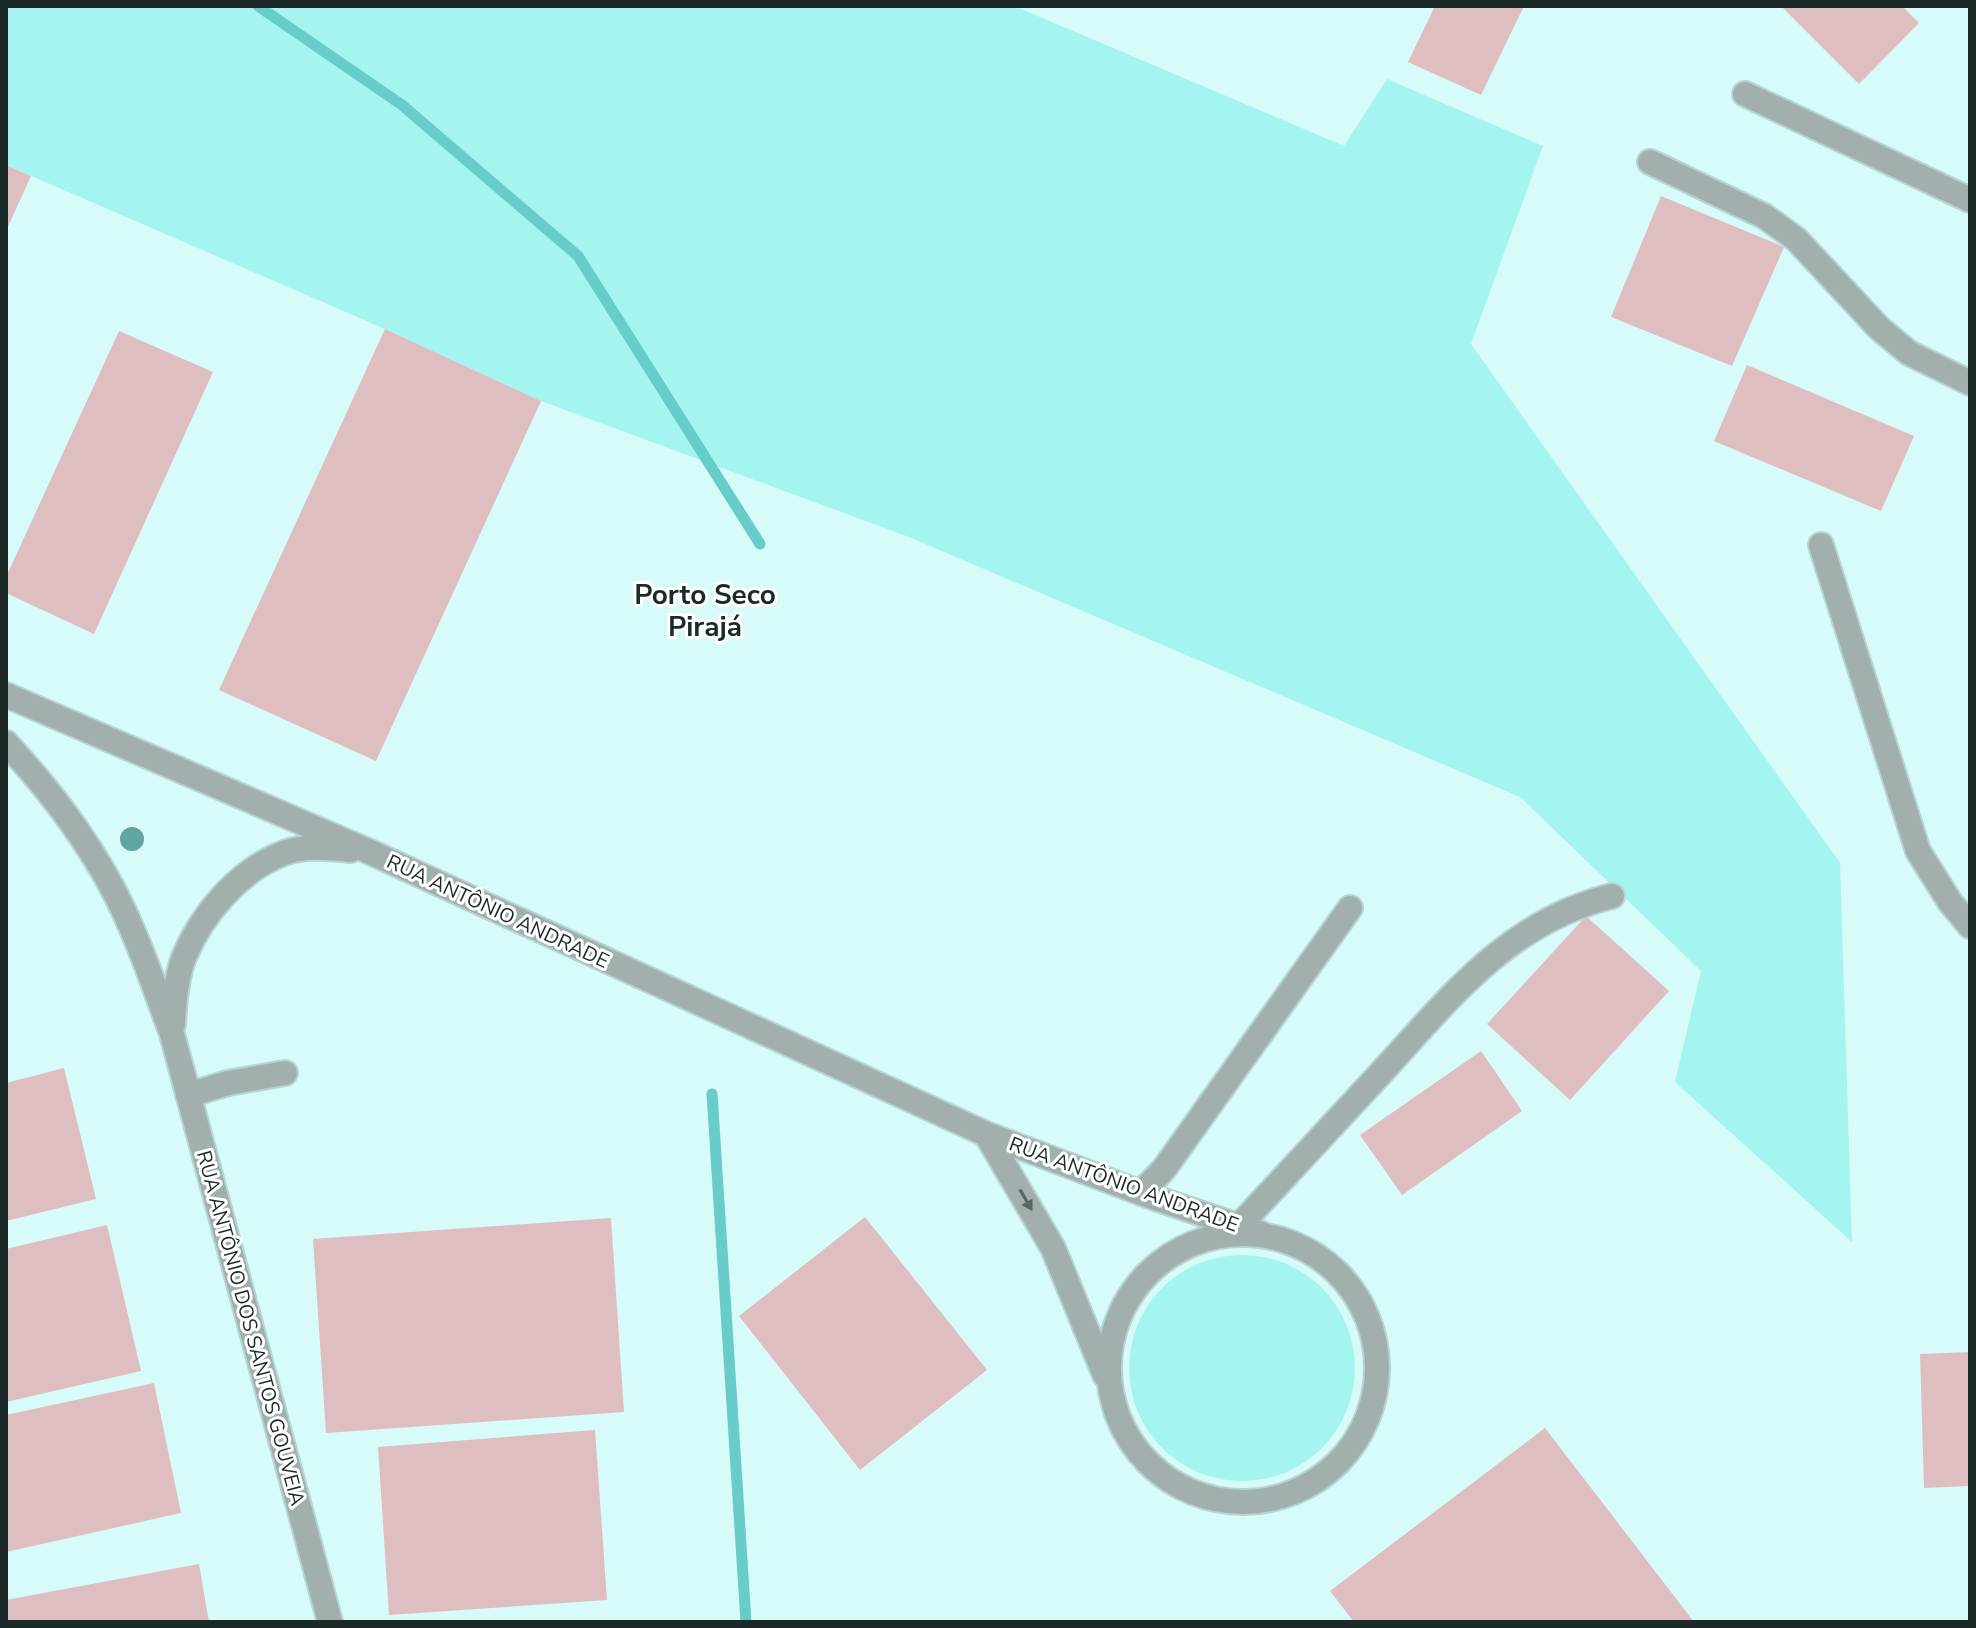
<svg xmlns="http://www.w3.org/2000/svg" width="1976" height="1628" viewBox="0 0 1976 1628" font-family="'Nunito Sans',sans-serif">
<style>
.green{fill:#a4f4f0}
.lines{fill:none;stroke-linecap:round;stroke-linejoin:round}
.stream{stroke:#68ccc8;stroke-width:11}
.building{fill:#dfbec1}
.minor-casing{stroke:#b5d5d4;stroke-width:28}
.minor{stroke:#a1b0af;stroke-width:24}
.tree{fill:#61a5a3}
.oneway{fill:#586665}
.labels{text-anchor:middle;stroke-width:6;stroke-linejoin:round;paint-order:stroke}
.street-label{font-size:20px;fill:#1c2929;stroke:#fff}
.district-label{font-size:28px;font-weight:bold;fill:#1c2929;stroke:#fff}
</style>
<rect width="100%" height="100%" fill="#d6fbf9"/>
<path class="green" d="M6,6H1014L1344,146L1387,79L1543,146L1471,344L1840,863L1852,1242L1675,1082L1701,971L1520,797L909,537L541,401L385,329L6,165Z
M1129 1368a113 113 0 1 1 226 0a113 113 0 1 1-226 0Z"/>
<g class="lines">
<path class="stream" d="M258,6L402,105L578,256L760,544
M712,1094L746,1622"/>
</g>
<path class="building" d="M1435,6H1524L1481,95L1408,62Z
M1781,6H1902L1919,23L1859,84Z
M6,165L31,176L6,231Z
M1661,196L1784,247L1732,366L1611,317Z
M385,329L541,401L376,761L219,690Z
M119,331L213,372L94,634L6,593V577Z
M1747,365L1914,436L1881,511L1714,441Z
M1586,916L1669,991L1570,1100L1487,1024Z
M1481,1051L1522,1111L1402,1195L1360,1135Z
M64,1068L96,1199L6,1221V1083Z
M865,1217L987,1370L860,1470L739,1316Z
M611,1218L624,1412L326,1433L313,1239Z
M107,1225L141,1371L6,1402V1249Z
M1970,1352V1486L1924,1488L1920,1354Z
M154,1383L181,1513L6,1552V1415Z
M1545,1428L1694,1622H1354L1330,1591Z
M595,1430L607,1600L389,1615L378,1447Z
M199,1564L209,1622H6V1600Z"/>
<g class="lines">
<g class="minor-casing">
<path id="minor" d="M1745,94L1970,200
M1650,162L1764,216L1796,239L1879,328L1909,353L1970,383
M1821,545L1918,851L1950,902L1970,926
M6,695L368,851L986,1134L1152,1197L1262,1234
M6,743C48,788 85,836 114,891C138,937 154,986 172,1034L330,1622
M173,1024C174,1001 176,978 184,957C202,914 239,870 284,853C304,845 330,848 351,850
M188,1095L228,1083L285,1073
M986,1134L1053,1248L1105,1375
M1141,1193L1164,1169L1350,908
M1239,1226C1286,1175 1333,1125 1380,1074C1450,998 1507,922 1612,896
M1109 1368a134 134 0 1 1 268 0a134 134 0 1 1-268 0Z"/>
</g>
<use href="#minor" class="minor"/>
</g>
<circle class="tree" cx="132" cy="839" r="12"/>
<defs><path id="oneway-solid" d="M-6-.8H1V-3.2L6.5 0L1 3.2V.8H-6Z" transform="scale(2)"/></defs>
<use class="oneway" href="#oneway-solid" transform="translate(1026 1200) rotate(60)"/>
<g class="labels">
<g class="street-label">
<text transform="translate(498 911) rotate(25)" y="7">RUA ANTÔNIO ANDRADE</text>
<text transform="translate(1124 1184) rotate(20)" y="7">RUA ANTÔNIO ANDRADE</text>
<text transform="translate(251 1328) rotate(75)" y="7">RUA ANTÔNIO DOS SANTOS GOUVEIA</text>
</g>
<g class="district-label">
<text x="705" y="604">Porto Seco<tspan x="705" dy="32">Pirajá</tspan></text>
</g>
</g>
<rect width="1976" height="1628" fill="none" stroke="#1c2929" stroke-width="16"/>
</svg>
